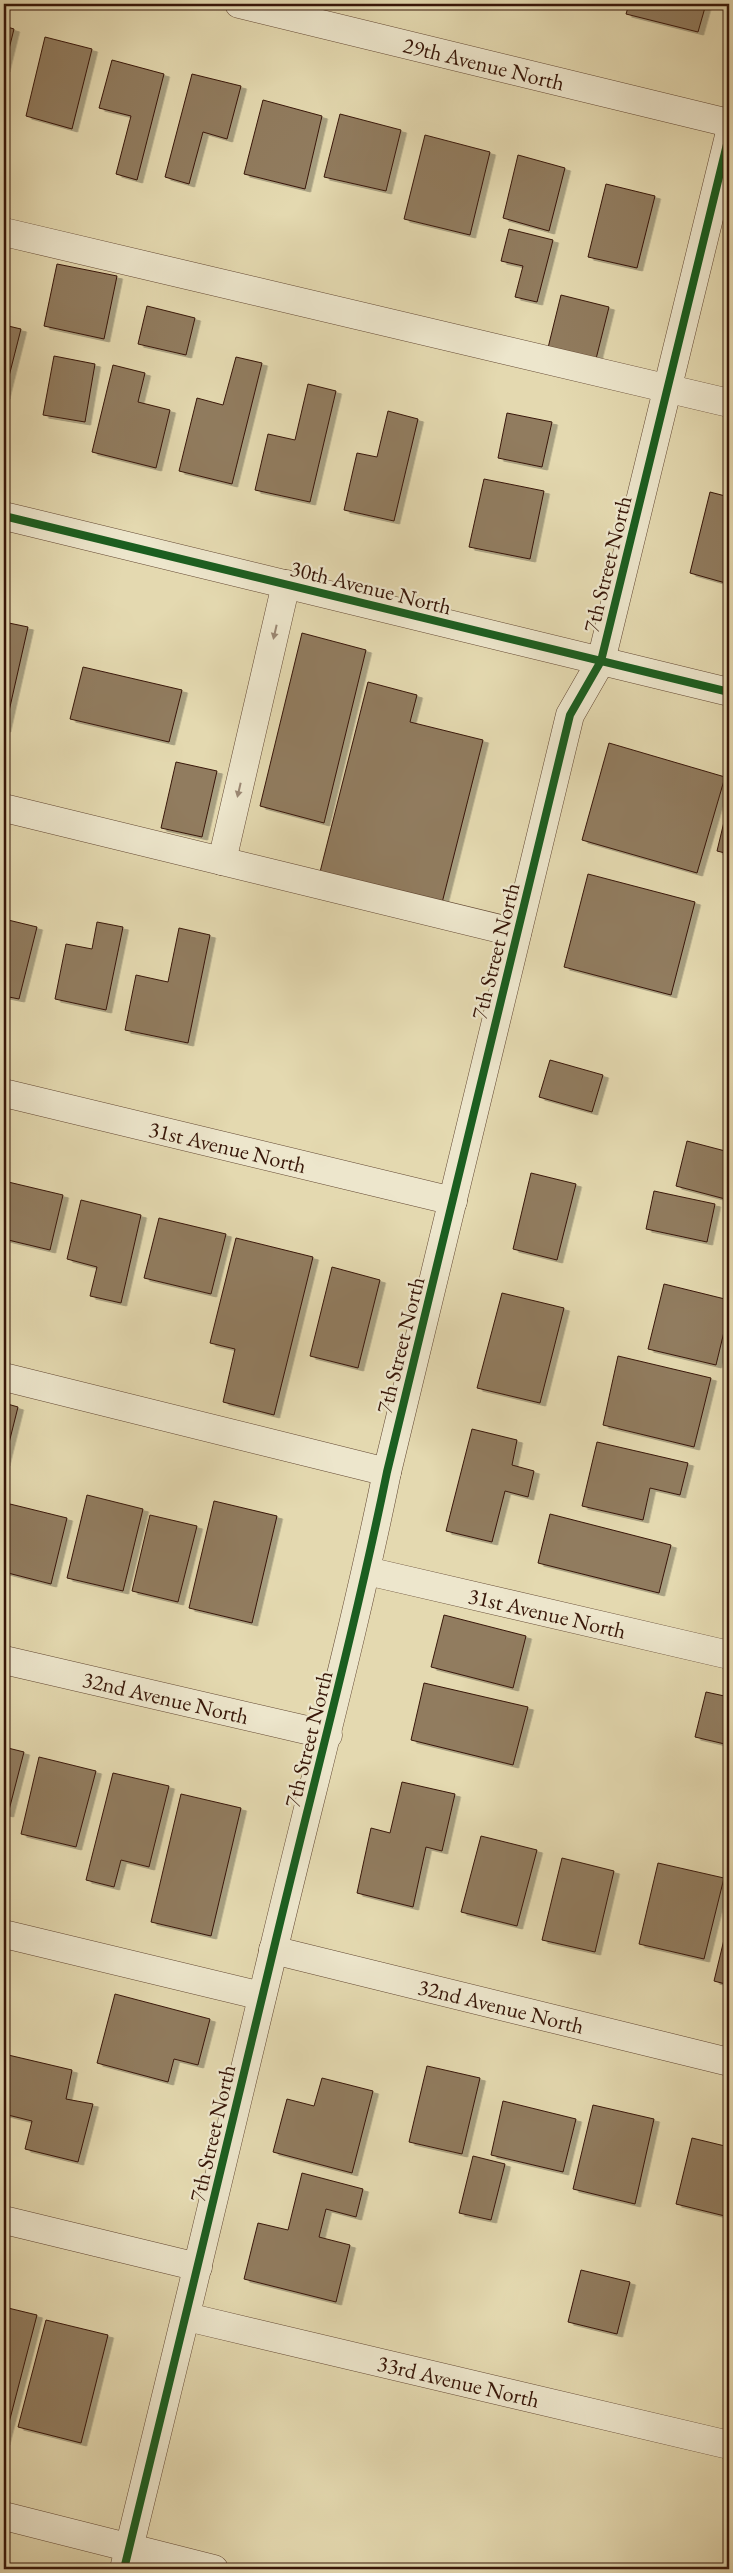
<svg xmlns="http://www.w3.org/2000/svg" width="733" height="2573" viewBox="0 0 733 2573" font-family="'EB Garamond',serif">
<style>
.building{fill:#917b5f;stroke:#371608;filter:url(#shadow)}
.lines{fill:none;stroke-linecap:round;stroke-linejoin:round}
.minor-casing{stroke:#624732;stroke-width:29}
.minor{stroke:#ede6cc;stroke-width:28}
.cycleway-casing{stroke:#ede6cc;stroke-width:11}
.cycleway{stroke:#1b5e20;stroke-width:8}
.oneway{fill:#9b8874}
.labels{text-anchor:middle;stroke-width:4.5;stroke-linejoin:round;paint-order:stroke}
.street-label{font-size:22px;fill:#371608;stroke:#ede6cc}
</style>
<defs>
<filter id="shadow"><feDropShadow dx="5.5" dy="3" stdDeviation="0" flood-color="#0004"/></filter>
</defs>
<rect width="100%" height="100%" fill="#e4d9b0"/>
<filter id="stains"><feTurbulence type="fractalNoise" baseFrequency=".004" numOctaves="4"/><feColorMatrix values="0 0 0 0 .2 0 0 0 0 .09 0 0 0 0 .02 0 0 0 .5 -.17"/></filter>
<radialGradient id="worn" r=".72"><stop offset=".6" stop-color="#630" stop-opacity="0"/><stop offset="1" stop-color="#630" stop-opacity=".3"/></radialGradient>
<path class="building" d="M629,4H706L698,32L626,14Z
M4,26L14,29L4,69Z
M45,37L92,49L72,129L26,116Z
M112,60L164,74L137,180L116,174L131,116L99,108Z
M192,74L241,86L227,139L203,132L189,184L165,177Z
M263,100L322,116L305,189L244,174Z
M340,114L401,130L386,191L324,177Z
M425,135L490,152L470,235L404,219Z
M518,155L565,168L549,231L503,218Z
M606,184L655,196L637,268L588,257Z
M509,229L553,240L537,302L515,297L523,266L501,261Z
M57,264L117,276L104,339L44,326Z
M561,295L609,307L594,367L546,356Z
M147,306L195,318L186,355L138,344Z
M4,325L21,329L4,396Z
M54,356L95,364L85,422L43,415Z
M236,357L262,363L232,484L179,471L197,398L223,405Z
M113,365L145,373L138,402L170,410L156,468L92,452Z
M308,384L336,391L310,502L255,490L268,434L295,440Z
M388,411L418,419L394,521L344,510L357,453L377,457Z
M507,413L552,422L542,467L498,458Z
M484,479L544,491L530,559L469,547Z
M710,492L729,497V584L690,573Z
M4,622L28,627L5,729H4Z
M302,633L366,650L324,823L260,806Z
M83,667L182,690L169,742L70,719Z
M368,682L417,695L410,722L483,740L442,903L320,872Z
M609,743L725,777L697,873L582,840Z
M176,762L217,771L202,837L161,828Z
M729,801V854L717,851Z
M588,874L695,902L671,995L564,967Z
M4,919L37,927L19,999L4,996Z
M97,922L123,927L106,1010L55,999L66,944L92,949Z
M179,928L210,935L188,1043L125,1030L136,975L168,982Z
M550,1060L603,1075L592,1112L539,1097Z
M687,1141L729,1152V1200L676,1186Z
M531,1173L576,1184L557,1260L513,1249Z
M4,1181L63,1195L50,1250L4,1239Z
M654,1191L715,1204L707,1242L646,1229Z
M81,1200L141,1215L121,1303L90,1296L97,1267L67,1259Z
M159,1218L226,1234L211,1294L144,1278Z
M236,1238L313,1257L274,1415L223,1402L235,1349L210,1343Z
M332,1267L380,1280L358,1368L310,1356Z
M664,1284L729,1300V1311L716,1365L648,1349Z
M502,1293L564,1308L540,1403L477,1388Z
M618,1356L711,1378L694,1447L603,1425Z
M4,1403L18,1407L4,1463Z
M472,1429L517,1440L512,1465L534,1471L528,1497L505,1491L492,1542L446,1531Z
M597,1442L688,1463L680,1495L650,1488L643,1520L582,1506Z
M87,1495L143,1509L123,1591L67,1578Z
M214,1501L277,1516L252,1623L189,1608Z
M10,1504L67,1518L51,1584L4,1572V1528Z
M550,1514L671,1545L659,1593L538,1563Z
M150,1515L197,1526L178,1602L132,1591Z
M444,1615L526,1636L513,1688L431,1667Z
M424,1683L528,1707L513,1765L411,1740Z
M706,1692L729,1697V1745L695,1737Z
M4,1747L24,1752L8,1814L4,1813Z
M39,1757L96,1771L76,1847L21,1834Z
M113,1773L169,1786L149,1867L121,1860L114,1887L86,1880Z
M402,1782L455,1794L442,1851L426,1847L413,1907L357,1893L371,1828L390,1833Z
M181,1794L241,1808L211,1936L151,1922Z
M481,1836L537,1850L517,1926L461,1912Z
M562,1858L614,1871L595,1952L542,1940Z
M658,1863L724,1878L704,1959L639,1944Z
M729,1919V1985L714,1981Z
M115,1994L210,2019L198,2065L174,2059L168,2082L97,2063Z
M4,2054L72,2070L66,2099L93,2104L78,2162L25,2149L32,2121L4,2114Z
M427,2066L480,2078L462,2154L409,2142Z
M322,2078L373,2091L352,2173L273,2152L287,2099L314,2106Z
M503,2101L576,2119L563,2172L491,2155Z
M593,2105L654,2119L635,2204L573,2189Z
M692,2138L729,2147V2217L676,2204Z
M473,2156L505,2164L491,2220L459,2213Z
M302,2173L363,2189L356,2217L326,2209L319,2237L350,2245L336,2302L244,2279L258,2223L288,2230Z
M581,2270L630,2282L617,2334L568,2322Z
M4,2307L37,2315L4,2442Z
M46,2320L108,2335L81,2443L18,2427Z"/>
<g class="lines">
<g class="minor-casing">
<g id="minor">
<path id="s1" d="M239,4L729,123"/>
<path d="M4,232L729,403"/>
<path d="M4,516L729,692"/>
<path d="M4,808L517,933"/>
<path d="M222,861L286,584"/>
<path id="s2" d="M4,1093L453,1201"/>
<path d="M4,1377L387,1472"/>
<path id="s3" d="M367,1571L729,1655"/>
<path id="s4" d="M4,1660L328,1735"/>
<path d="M4,1934L262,1996"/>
<path id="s5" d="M273,1950L729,2062"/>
<path d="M4,2220L198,2267"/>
<path id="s6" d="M187,2317L729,2445"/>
<path d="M4,2516L214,2569"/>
<path d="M124,2569C175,2364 223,2157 273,1952C311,1792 354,1633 387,1472L570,715L601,661L729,136"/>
</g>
</g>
<use href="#minor" class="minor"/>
<g class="cycleway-casing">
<path id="cycleway" d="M4,516L729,692
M124,2569C175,2364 223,2157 273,1952C311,1792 354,1633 387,1472L570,715L601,661L729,136"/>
</g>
<use href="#cycleway" class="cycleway"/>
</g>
<defs><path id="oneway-solid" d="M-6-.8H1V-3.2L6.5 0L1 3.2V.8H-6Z" transform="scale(1.25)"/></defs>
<g class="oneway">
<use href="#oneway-solid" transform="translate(275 632) rotate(103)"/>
<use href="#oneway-solid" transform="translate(239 790) rotate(103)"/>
</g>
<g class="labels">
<g class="street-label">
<text dy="8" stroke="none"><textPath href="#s1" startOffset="252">29th Avenue North</textPath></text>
<text transform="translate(607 564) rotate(-76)" y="8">7th Street North</text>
<text transform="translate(371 587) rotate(14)" y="8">30th Avenue North</text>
<text transform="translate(495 951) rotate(-76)" y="8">7th Street North</text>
<text dy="8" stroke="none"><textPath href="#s2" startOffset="230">31st Avenue North</textPath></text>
<text transform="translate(400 1345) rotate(-76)" y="8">7th Street North</text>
<text dy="8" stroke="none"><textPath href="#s3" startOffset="185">31st Avenue North</textPath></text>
<text dy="8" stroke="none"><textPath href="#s4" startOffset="166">32nd Avenue North</textPath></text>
<text transform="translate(308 1739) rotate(-76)" y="8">7th Street North</text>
<text dy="8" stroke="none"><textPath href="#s5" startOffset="235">32nd Avenue North</textPath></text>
<text transform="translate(212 2133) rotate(-77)" y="8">7th Street North</text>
<text dy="8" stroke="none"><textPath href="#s6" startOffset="279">33rd Avenue North</textPath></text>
</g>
</g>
<rect width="733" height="2573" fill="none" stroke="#e4d9b0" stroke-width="20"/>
<rect x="5" y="5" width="723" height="2563" fill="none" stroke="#371608" stroke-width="2.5"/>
<rect x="10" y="10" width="713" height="2553" fill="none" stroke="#371608"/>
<rect width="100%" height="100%" filter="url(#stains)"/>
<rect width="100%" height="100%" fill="url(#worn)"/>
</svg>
